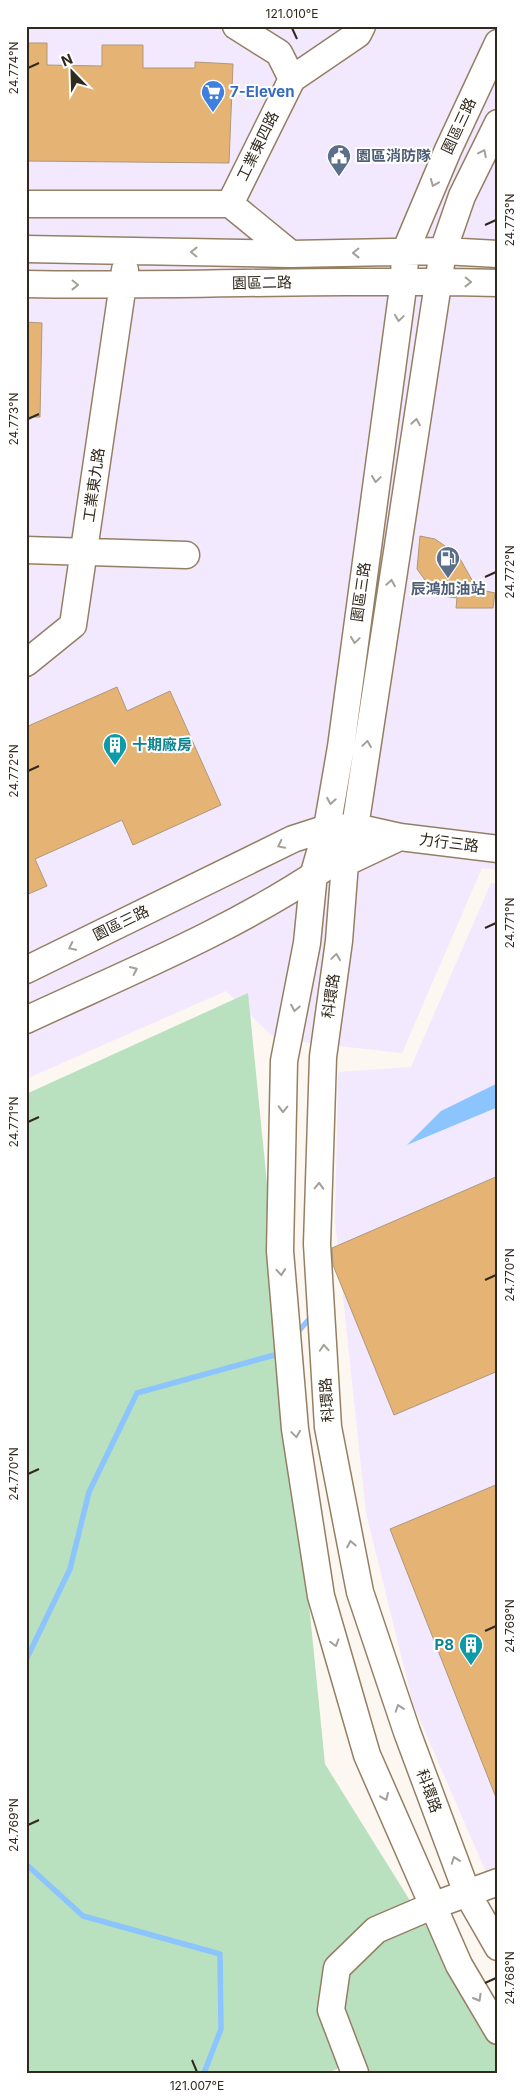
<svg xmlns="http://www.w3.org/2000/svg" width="524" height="2099" viewBox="0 0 524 2099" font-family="Inter,'Noto Sans TC',sans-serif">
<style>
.industrial{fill:#f3e9fe}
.green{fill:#bae1bf}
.water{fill:#8cc5fd}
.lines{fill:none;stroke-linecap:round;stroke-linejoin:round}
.stream{stroke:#8cc5fd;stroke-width:5.5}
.building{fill:#e5b474;stroke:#ae977a}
.minor-casing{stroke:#957f63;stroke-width:29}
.minor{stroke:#fff;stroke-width:26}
.oneway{stroke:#a39f99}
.ticks{fill:none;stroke:#32291d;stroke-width:2}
.labels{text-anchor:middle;stroke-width:4;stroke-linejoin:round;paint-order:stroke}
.shop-label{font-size:15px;font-weight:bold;fill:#366cbe;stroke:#fff;text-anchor:start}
.street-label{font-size:15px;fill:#32291d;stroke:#fff}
.service-label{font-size:15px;font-weight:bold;fill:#4e5e75;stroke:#fff;text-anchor:start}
.culture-label{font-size:15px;font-weight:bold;fill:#0d838f;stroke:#fff;text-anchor:start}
.neatline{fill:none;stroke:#32291d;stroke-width:2}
.ticks-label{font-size:12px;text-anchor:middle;fill:#32291d}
</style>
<rect width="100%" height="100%" fill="#fcf7f1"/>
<path class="industrial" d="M26,26H498V870L482,868L402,1053L275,1039L226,991L26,1079Z
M491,883L498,884V1900L413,1704L366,1513L335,1222L338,1072L411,1067Z"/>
<path class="green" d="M248,993L325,1764L498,2042V2073H370L361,2058L328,2073H26V1094Z"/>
<path class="water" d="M498,1083V1107L407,1145L441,1111Z"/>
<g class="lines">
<path class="stream" d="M295,1335L312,1316
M26,1660L70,1569L89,1492L137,1393L278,1354L281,1351
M26,1864L83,1916L220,1954L221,2029L204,2073"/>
</g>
<path class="building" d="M26,43H47V65L102,66V45H143V68H195V62L233,64L229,163L26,161Z
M26,322L42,323L40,417H26Z
M420,536L435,539L458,555L477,589L495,593L493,608H456L457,598L436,595L417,569Z
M117,687L127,711L170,691L221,805L133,845L122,820L35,859L47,886L26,895V727Z
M498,1176V1371L394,1415L333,1265L332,1248Z
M498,1484V1800H497L390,1529Z"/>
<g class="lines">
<g class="minor-casing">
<path id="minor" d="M498,43L448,150L405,252L404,280L341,747L327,828L314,873L307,943L284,1061L280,1251L295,1429L321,1596L367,1755L459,1965L498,2031
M292,79L358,34L362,26
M26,204H230L291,254
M230,204L292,79L279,53L236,26
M26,249L291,254L443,251L498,254
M26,284C183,287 341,278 498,283
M26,550L186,555
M26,663L73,625L125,270
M355,827L345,863L339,941L323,1057L317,1244L328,1427L360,1592L407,1732L467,1893L498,1947
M334,866L345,863L400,837
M26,970L293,839L327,828L355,827L400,837L498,849
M26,1020C127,973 231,931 323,869C337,859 346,840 355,827L443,251L462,196L498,123
M355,2073L331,2010L337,1968L376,1930L432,1906L498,1882"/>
</g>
<use href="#minor" class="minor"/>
</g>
<defs><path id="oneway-chevron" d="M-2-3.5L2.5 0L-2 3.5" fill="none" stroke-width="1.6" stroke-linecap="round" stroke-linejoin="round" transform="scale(1.25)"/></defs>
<g class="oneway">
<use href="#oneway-chevron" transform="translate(483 153) rotate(-64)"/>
<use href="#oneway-chevron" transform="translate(434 183) rotate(112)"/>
<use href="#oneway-chevron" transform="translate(194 252) rotate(-179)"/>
<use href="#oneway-chevron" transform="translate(356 253) rotate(179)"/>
<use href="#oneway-chevron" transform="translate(468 282) rotate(1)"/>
<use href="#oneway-chevron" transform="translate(75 285) rotate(1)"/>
<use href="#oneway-chevron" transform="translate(399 318) rotate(98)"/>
<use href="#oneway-chevron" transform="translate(416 422) rotate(-81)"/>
<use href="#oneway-chevron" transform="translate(376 479) rotate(98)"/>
<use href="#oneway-chevron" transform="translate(391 583) rotate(-81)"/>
<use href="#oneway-chevron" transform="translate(355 640) rotate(98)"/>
<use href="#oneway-chevron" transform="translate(367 744) rotate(-82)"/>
<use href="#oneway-chevron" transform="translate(331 801) rotate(100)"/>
<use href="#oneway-chevron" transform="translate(281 845) rotate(154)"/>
<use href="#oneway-chevron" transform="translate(72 947) rotate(154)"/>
<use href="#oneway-chevron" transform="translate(336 957) rotate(-82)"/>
<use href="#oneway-chevron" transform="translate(134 970) rotate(-25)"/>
<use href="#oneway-chevron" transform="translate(295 1008) rotate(101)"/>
<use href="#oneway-chevron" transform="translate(283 1109) rotate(91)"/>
<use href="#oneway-chevron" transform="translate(319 1186) rotate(-88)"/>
<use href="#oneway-chevron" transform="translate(281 1272) rotate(85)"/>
<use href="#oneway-chevron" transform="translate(324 1348) rotate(-94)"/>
<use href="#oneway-chevron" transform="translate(296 1434) rotate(82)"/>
<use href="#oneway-chevron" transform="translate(351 1544) rotate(-101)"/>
<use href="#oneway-chevron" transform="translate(335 1643) rotate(74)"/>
<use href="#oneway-chevron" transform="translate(399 1708) rotate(-109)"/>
<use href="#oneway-chevron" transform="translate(385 1797) rotate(67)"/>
<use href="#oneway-chevron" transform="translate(455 1860) rotate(-110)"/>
<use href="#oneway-chevron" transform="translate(478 1998) rotate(60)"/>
</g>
<path class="ticks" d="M292,28L297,39M28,68L39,63M485,225L496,220M28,419L39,414M485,577L496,572M28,771L39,766M485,928L496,923M28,1122L39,1117M485,1280L496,1275M28,1474L39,1469M485,1631L496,1626M28,1825L39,1820M485,1983L496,1978M192,2060L197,2072"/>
<defs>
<g id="supermarket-pin" transform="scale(1.25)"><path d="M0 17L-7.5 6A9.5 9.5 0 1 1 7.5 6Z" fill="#3f7fe0" stroke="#fff"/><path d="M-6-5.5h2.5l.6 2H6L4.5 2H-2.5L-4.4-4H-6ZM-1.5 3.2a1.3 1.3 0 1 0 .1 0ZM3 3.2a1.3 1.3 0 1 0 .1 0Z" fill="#fff"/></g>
<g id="civic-pin" transform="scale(1.25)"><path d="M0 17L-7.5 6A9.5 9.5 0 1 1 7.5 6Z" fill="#5c6f8a" stroke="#fff"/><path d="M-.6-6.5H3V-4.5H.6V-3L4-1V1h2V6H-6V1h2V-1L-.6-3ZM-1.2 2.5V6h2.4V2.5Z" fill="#fff"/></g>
<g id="fuel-pin" transform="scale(1.25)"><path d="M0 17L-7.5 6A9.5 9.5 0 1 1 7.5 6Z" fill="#5c6f8a" stroke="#fff"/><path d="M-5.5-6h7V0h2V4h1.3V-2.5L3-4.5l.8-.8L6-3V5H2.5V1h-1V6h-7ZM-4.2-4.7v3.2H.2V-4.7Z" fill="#fff"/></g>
<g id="building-pin" transform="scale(1.25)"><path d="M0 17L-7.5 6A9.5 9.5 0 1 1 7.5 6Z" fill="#0f9aa8" stroke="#fff"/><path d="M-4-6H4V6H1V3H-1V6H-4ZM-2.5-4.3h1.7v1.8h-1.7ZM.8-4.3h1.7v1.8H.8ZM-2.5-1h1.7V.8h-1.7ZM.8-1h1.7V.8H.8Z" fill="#fff"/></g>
</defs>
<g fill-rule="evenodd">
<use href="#supermarket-pin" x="213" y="92"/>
<use href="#civic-pin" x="339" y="156"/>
<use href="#fuel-pin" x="448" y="558"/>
<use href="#building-pin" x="115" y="745"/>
<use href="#building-pin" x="471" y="1645"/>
</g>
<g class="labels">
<g class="shop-label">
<text x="230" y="97">7-Eleven</text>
</g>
<g class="street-label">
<text transform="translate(459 126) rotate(-65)" y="5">園區三路</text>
<text transform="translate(258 146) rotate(-64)" y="5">工業東四路</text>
<text transform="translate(262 283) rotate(-1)" y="5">園區二路</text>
<text transform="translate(94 485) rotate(-82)" y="5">工業東九路</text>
<text transform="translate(361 592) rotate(-82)" y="5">園區三路</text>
<text transform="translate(449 843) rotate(7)" y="5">力行三路</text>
<text transform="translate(121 923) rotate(-26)" y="5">園區三路</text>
<text transform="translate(331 996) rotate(-82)" y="5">科環路</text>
<text transform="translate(327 1400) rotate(-94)" y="5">科環路</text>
<text transform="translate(429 1791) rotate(70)" y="5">科環路</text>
</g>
<g class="service-label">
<text x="356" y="161">園區消防隊</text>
<text x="448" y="594" text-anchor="middle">辰鴻加油站</text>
</g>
<g class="culture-label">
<text x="132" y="750">十期廠房</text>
<text x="454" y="1650" text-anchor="end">P8</text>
</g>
</g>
<rect width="524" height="2099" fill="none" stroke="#ffffff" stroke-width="55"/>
<g transform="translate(72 72) rotate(337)" stroke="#ffffff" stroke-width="4" paint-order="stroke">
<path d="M0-4L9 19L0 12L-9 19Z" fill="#32291d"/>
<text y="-8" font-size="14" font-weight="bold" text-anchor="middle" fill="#32291d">N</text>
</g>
<rect x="28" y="28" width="468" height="2044" class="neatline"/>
<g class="ticks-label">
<text x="292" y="18">121.010°E</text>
<text transform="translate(14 68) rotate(-90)" y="4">24.774°N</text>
<text transform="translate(510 220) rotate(-90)" y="4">24.773°N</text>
<text transform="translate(14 419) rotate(-90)" y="4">24.773°N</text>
<text transform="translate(510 572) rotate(-90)" y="4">24.772°N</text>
<text transform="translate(14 771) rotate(-90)" y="4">24.772°N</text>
<text transform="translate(510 923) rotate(-90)" y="4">24.771°N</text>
<text transform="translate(14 1122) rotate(-90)" y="4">24.771°N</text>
<text transform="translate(510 1275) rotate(-90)" y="4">24.770°N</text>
<text transform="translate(14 1474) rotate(-90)" y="4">24.770°N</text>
<text transform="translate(510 1626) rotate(-90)" y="4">24.769°N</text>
<text transform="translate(14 1825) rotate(-90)" y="4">24.769°N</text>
<text transform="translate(510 1978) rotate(-90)" y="4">24.768°N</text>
<text x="197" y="2090">121.007°E</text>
</g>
</svg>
